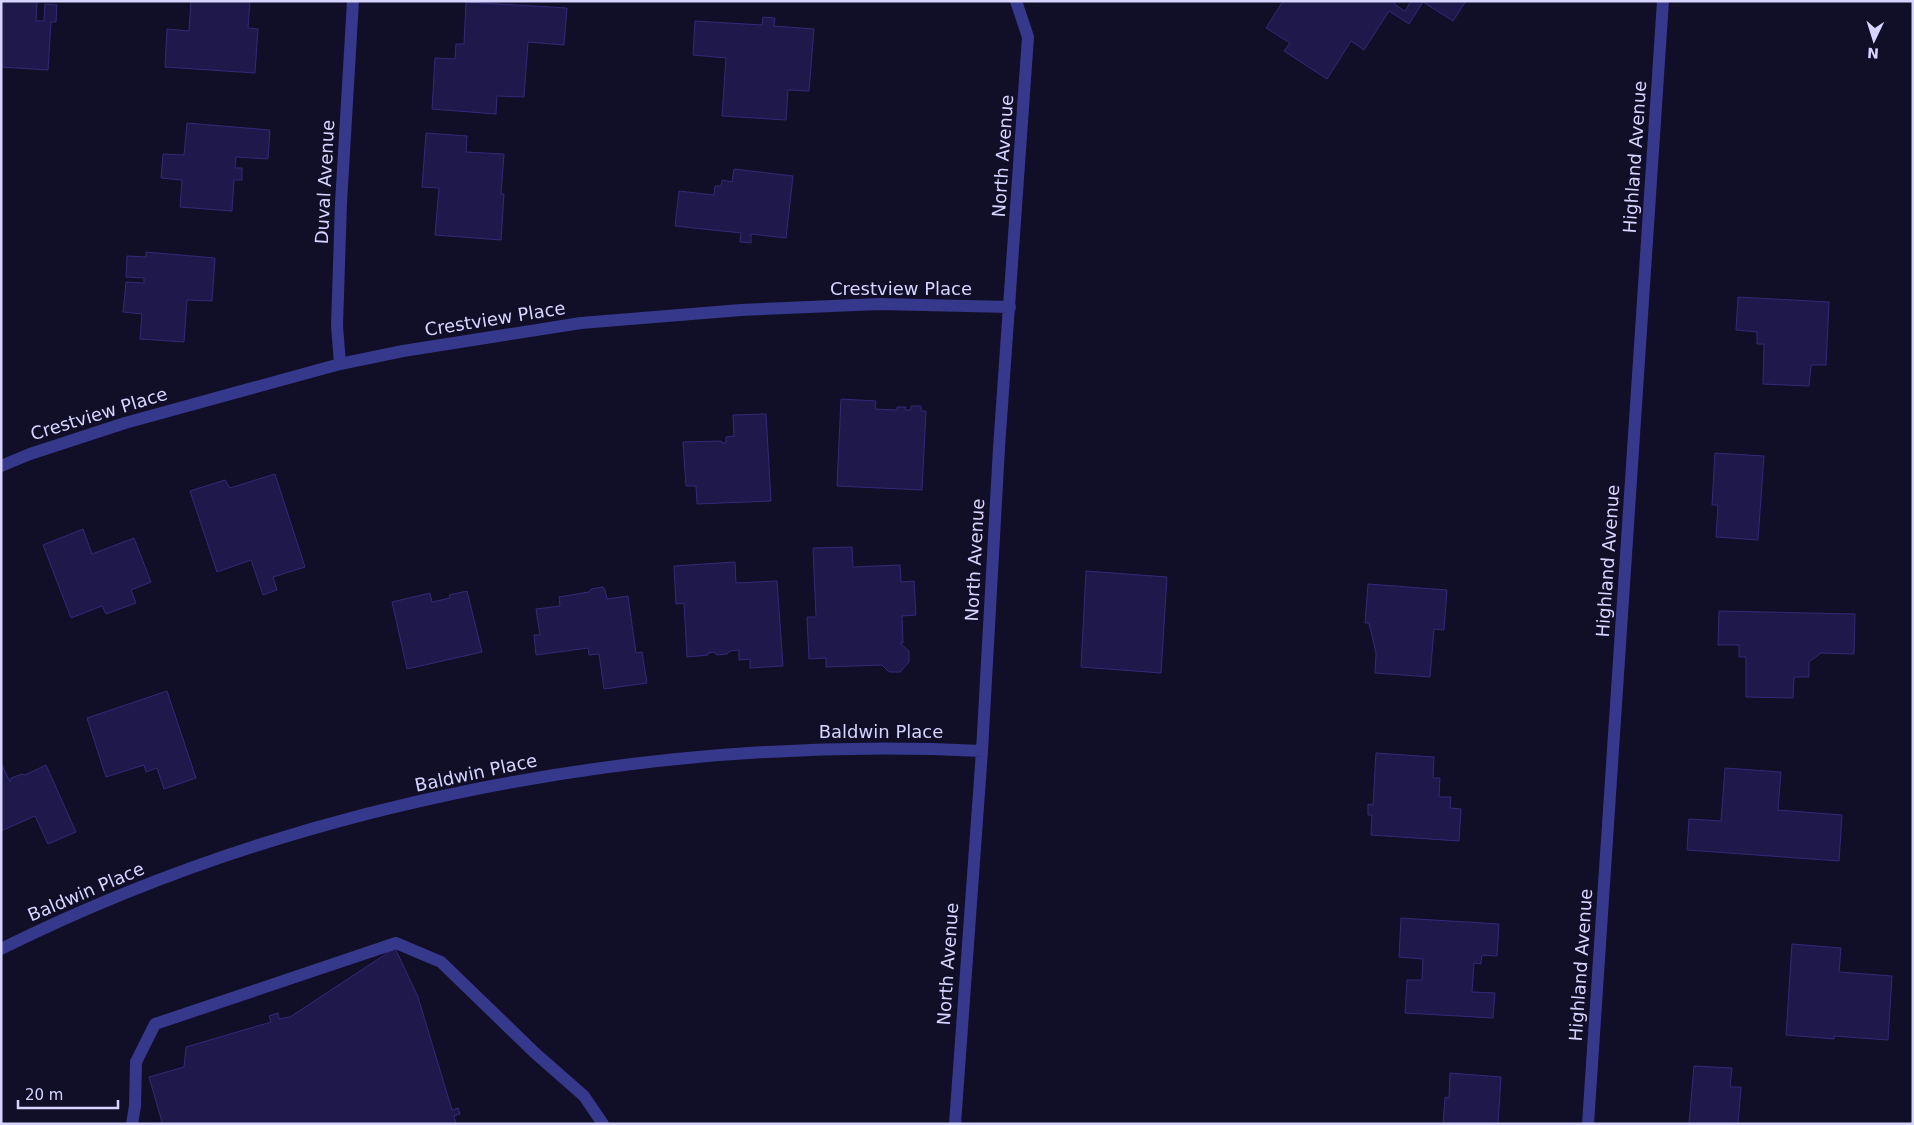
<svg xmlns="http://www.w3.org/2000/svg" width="1914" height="1125" viewBox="0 0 1914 1125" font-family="'DejaVu Sans',sans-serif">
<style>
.building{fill:#1f194b;stroke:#332978}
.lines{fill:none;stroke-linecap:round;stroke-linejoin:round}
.minor{stroke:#36388b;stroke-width:12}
.labels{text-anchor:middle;stroke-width:4;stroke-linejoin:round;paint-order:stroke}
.street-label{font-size:18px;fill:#d7d5ff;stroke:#110e28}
</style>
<rect width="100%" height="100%" fill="#110e28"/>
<path class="building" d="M1,1H37L36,21H44L45,4L57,5L56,22H51L48,70L1,67Z
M191,1H250L248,28L258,29L255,73L165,67L167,29L189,31Z
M1283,1H1396L1394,4L1405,11L1411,1H1466L1453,21L1423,2L1409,24L1389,11L1364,50L1351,41L1327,79L1284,51L1290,43L1266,28Z
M466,2L567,8L564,45L528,42L524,97L497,96L496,114L432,109L435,58L455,59L456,44H464Z
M763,17L775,18L774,26L814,29L809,91L788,90L786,120L722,116L726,58L693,55L695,21L762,25Z
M187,123L270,130L268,159L236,157L235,168H242V180H234L232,211L180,207L182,180L161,178L163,154L184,155Z
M426,133L467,136L466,152L504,154L501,194H504L501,240L435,235L439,188L422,187Z
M734,169L793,176L786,238L751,234V243L740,242L741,233L675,226L679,191L714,195L715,186H721L722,180L732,182Z
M146,252L215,258L212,301L187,300L184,342L140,339L142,314L123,312L126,282L144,283V278L126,277L127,256L146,257Z
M1738,297L1829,302L1826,365H1811L1809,386L1763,384L1764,344H1757V332L1736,330Z
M841,399L876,401L875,409L897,410V407H906L905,410H911V406H921V411H926L922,490L837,486Z
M766,414L771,501L697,504L696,486H686L683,442L721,441L723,443H726V437L734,436L733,415Z
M1715,453L1764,456L1758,540L1716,537L1718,505H1712Z
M275,474L305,567L273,577L277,590L263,595L251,560L217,572L190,491L225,480L230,488Z
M83,529L92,554L134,538L151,582L131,590L136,603L106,614L102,606L71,618L43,545Z
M852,547L853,567L900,565L901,582L914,581L916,615L902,616L903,643H900L909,651V662L900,672H889L882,665L826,667V658L809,659L807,617H816L813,548Z
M735,562L736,583L777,581L783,666L750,668V659L739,660V650L730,651L727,654L717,655L714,652L708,653V655L687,657L684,603L676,604L674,566Z
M1086,571L1167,577L1161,673L1081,667Z
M1368,584L1447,590L1444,630L1434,629L1430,677L1375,673L1376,653L1369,623H1365Z
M603,587L605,590L607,599L628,596L636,653L642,652L647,683L604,689L599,654L589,655L588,648L536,655L534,635H540L536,609L560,606L559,597L589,592L591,589Z
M467,591L482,652L407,669L392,602L430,593L432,602L450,598L449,595Z
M1719,611L1855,614L1854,654L1821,653L1809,662V677H1794L1793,698L1746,697V657H1739V645H1718Z
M167,691L196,778L164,789L157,768L146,772L144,765L106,777L87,718Z
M1376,753L1434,757L1433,778H1440L1439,797H1451L1450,808L1461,809L1459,841L1371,835L1372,815H1368V804L1373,805Z
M1,763L10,782L11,778L22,774L25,775L46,765L76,832L48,844L35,816L1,831Z
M1725,768L1781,772L1778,810L1842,815L1839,861L1687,850L1689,819L1721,821Z
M1401,918L1499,924L1497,956L1482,955L1481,964L1474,963L1472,992L1495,993L1493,1018L1405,1013L1407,980H1422L1423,959L1399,957Z
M1792,944L1841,948L1839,972L1892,976L1888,1040L1834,1036V1039L1786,1035Z
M395,948L418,997L452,1110L458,1108L460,1114L454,1116L456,1124H157L162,1122L149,1077L184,1067L186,1047L271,1022L269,1016L278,1013L279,1019L290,1017Z
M1694,1066L1732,1068L1730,1087H1741L1738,1124H1689Z
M1450,1073L1501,1077L1498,1124H1443L1445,1097L1449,1098Z"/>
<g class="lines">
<path class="minor" d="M340,364L337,326L341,203L353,1
M1,466L30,454L125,423L340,364L403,351L581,323L741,310L879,304L1010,307
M1,949C298,801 651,735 982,751
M132,1124L135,1106L136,1062L155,1024L396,943L441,962L535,1053L584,1096L603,1124
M955,1124L982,751L999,448L1028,37L1016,1
M1588,1124L1663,1"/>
</g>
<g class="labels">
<g class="street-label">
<text transform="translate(1003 156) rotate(-86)" y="6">North Avenue</text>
<text transform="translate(1635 157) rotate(-86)" y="6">Highland Avenue</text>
<text transform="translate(325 182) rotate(-87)" y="6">Duval Avenue</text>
<text x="901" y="295">Crestview Place</text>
<text transform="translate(495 319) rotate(-9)" y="6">Crestview Place</text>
<text transform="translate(99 414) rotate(-17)" y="6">Crestview Place</text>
<text transform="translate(975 560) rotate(-87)" y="6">North Avenue</text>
<text transform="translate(1608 561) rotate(-86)" y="6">Highland Avenue</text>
<text x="881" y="738">Baldwin Place</text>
<text transform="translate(476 773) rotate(-12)" y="6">Baldwin Place</text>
<text transform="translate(86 892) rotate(-23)" y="6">Baldwin Place</text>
<text transform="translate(948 964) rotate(-86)" y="6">North Avenue</text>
<text transform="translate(1581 965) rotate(-86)" y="6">Highland Avenue</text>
</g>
</g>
<rect width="1914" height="1125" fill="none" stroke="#d7d5ff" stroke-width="5"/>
<g transform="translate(1874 40) rotate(184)" stroke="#110e28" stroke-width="4" paint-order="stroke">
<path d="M0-4L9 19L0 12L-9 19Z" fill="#d7d5ff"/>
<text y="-8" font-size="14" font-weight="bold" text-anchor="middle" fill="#d7d5ff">N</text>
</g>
<path d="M18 1100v8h100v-8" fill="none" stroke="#d7d5ff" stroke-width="2.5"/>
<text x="25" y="1100" font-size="15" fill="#d7d5ff" stroke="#110e28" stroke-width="4" paint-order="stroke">20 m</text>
</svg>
